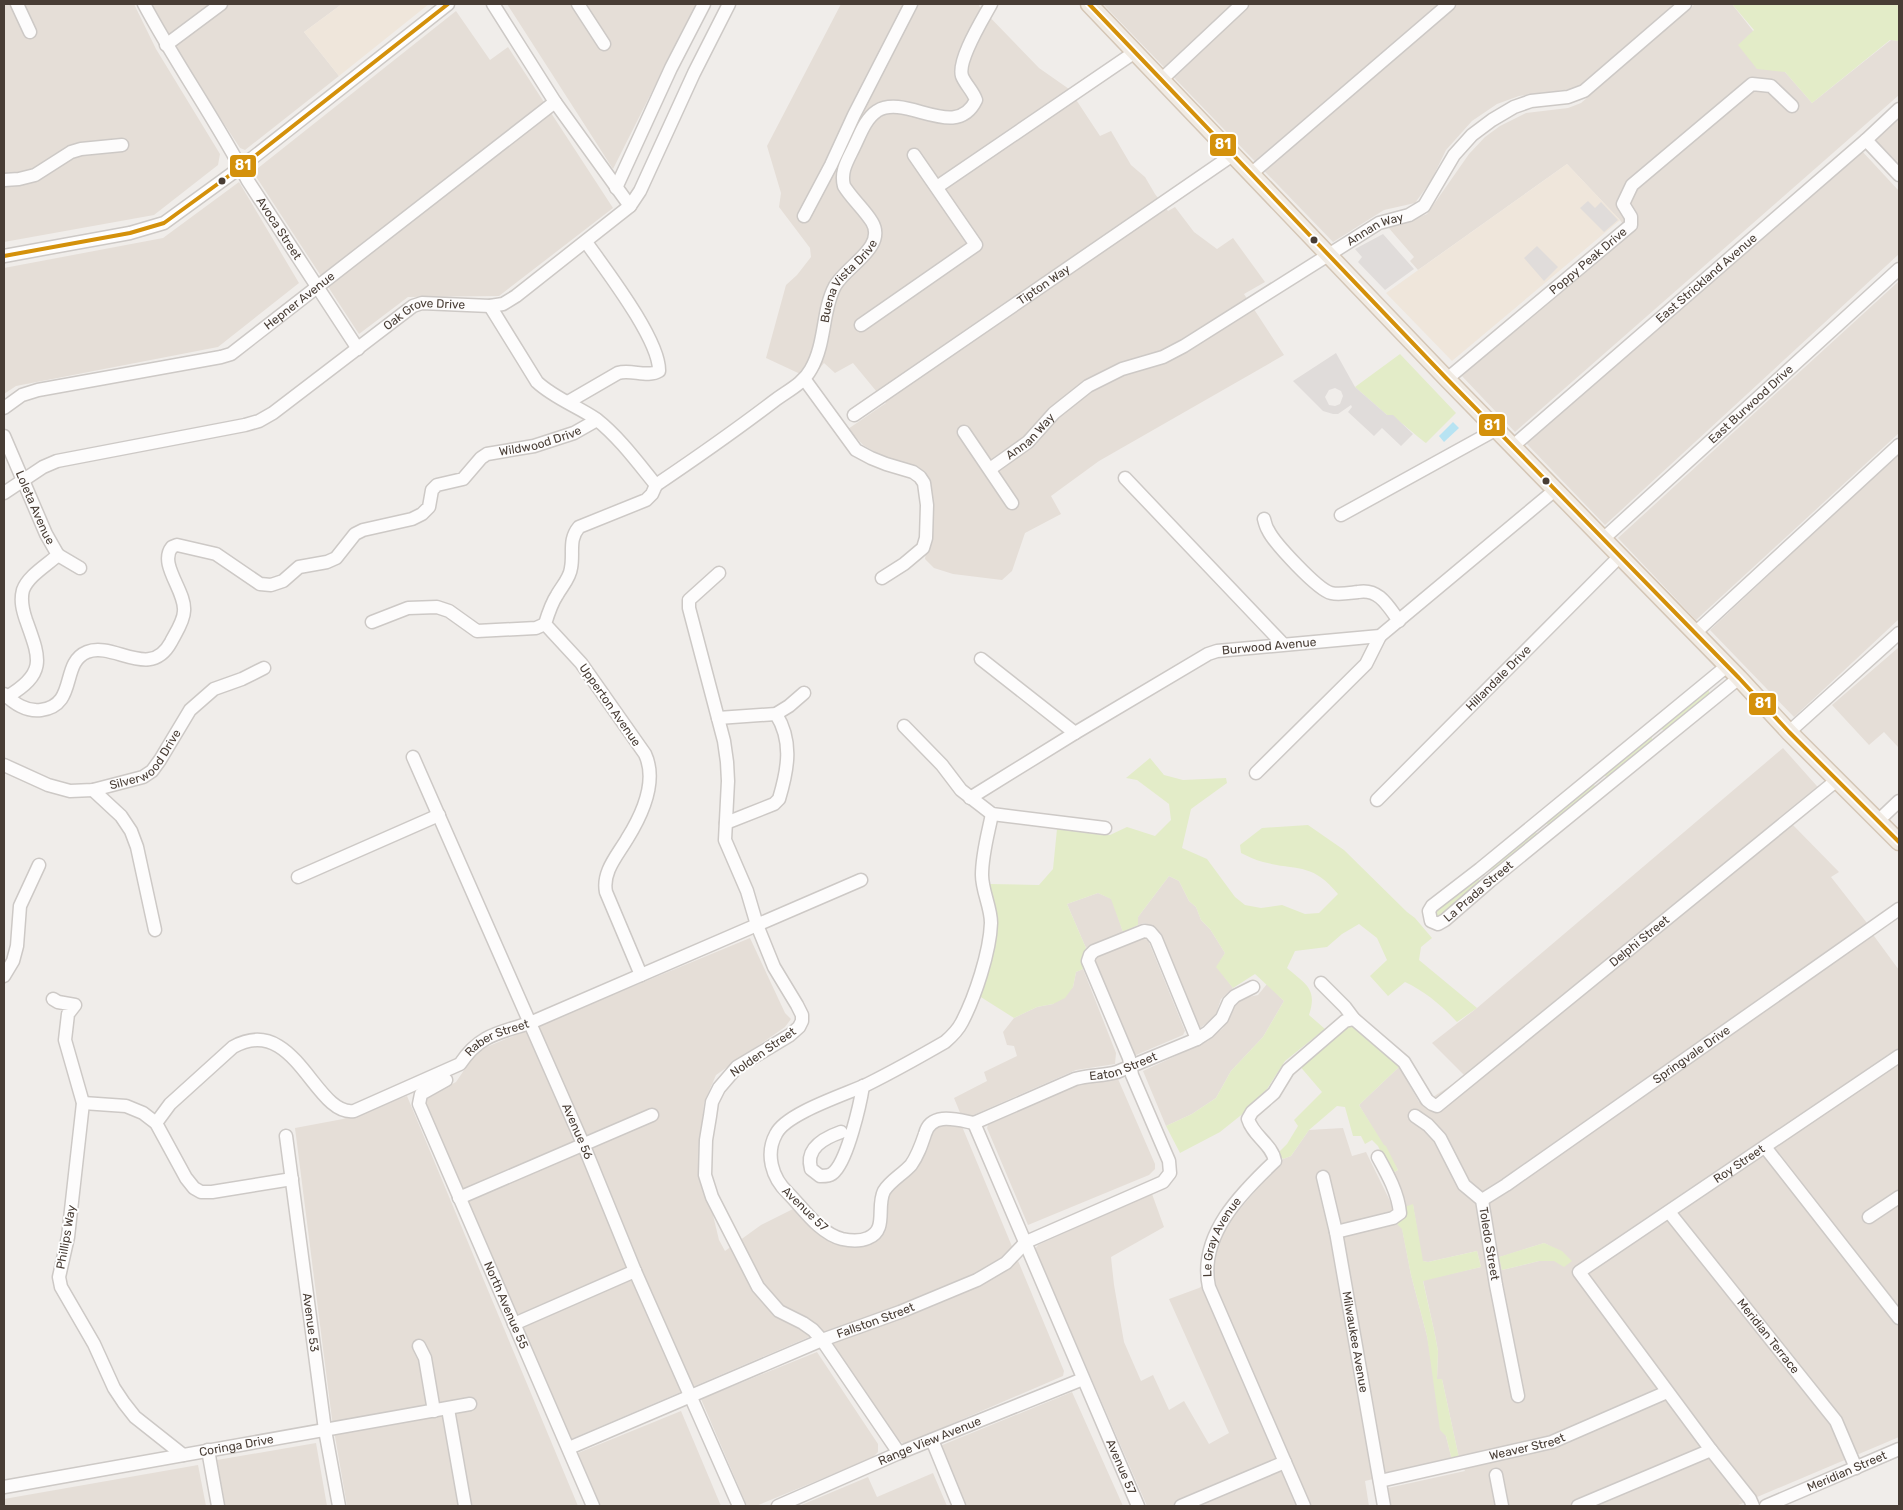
<svg xmlns="http://www.w3.org/2000/svg" width="1903" height="1510" viewBox="0 0 1903 1510" font-family="Rubik,sans-serif">
<style>
.residential{fill:#e5ded7;fill-rule:evenodd}
.education{fill:#efe6db}
.green{fill:#e3ecc8}
.parking{fill:#e0dcda;fill-rule:evenodd}
.water{fill:#b7e3f2}
.lines{fill:none;stroke-linecap:round;stroke-linejoin:round}
.minor-casing{stroke:#cdc9c6;stroke-width:15}
.major-casing{stroke:#d4c6b6;stroke-width:19}
.minor{stroke:#fdfcfc;stroke-width:12}
.major{stroke:#f1ebe3;stroke-width:16}
.bus-1-casing{stroke:#fff;stroke-width:8}
.bus-1{stroke:#d4910b;stroke-width:4}
.bus-dot{fill:#483d35;stroke:#fff;stroke-width:2}
.labels{text-anchor:middle;stroke-width:4;stroke-linejoin:round;paint-order:stroke}
.street-label{font-size:12px;fill:#483d35;stroke:#fff}
.line-badge{stroke:#fff;stroke-width:2}
.badge-label{font-size:14px;text-anchor:middle;font-weight:bold;fill:#fff}
</style>
<rect width="100%" height="100%" fill="#f0edea"/>
<path class="residential" d="M4,4H134L156,49L220,154L218,165L154,215L4,242Z
M149,4H342L304,32L339,76L245,150L240,148L164,33Z
M507,4H696L613,169Z
M841,4H980L979,6L1039,68L1069,89L1100,136L1111,131L1131,165L1145,177L1155,194L1168,211L1175,207L1194,232L1217,249L1233,238L1265,282L1244,294L1284,355L1099,461L1051,496L1061,514L1025,533L1012,571L1002,580L953,574L934,568L925,559L930,525V484L863,445L848,429L886,403L853,363L835,373L824,363L811,379L766,358L786,285L797,275L811,257L810,248L779,207L781,193L767,146Z
M1103,4H1677L1580,88L1519,96L1497,104L1472,121L1446,150L1431,181L1415,203L1384,210L1333,242Z
M1695,4H1732L1785,72L1812,103L1891,40L1899,41V95L1515,432L1460,374L1630,234L1620,220L1567,164L1418,270L1410,261L1414,257L1387,226L1405,223L1427,214L1469,154L1485,137L1500,126L1526,113L1568,108L1581,103Z
M456,11L490,60L508,47L613,208L499,296L408,297L359,334L253,172Z
M1899,115V168L1872,139Z
M1861,150L1899,191V254L1605,525L1525,442Z
M239,182L299,283L218,347L16,386L4,394V268L163,238Z
M1899,281V433L1696,620L1618,538Z
M1899,453V619L1794,717L1710,630Z
M1899,647V748L1884,732L1869,745L1832,705Z
M1783,748L1824,794L1792,824L1839,872L1831,877L1867,923L1874,936L1899,970V1437L1736,1506H1391L1388,1488L1465,1471L1459,1458L1442,1379H1437L1438,1351L1435,1335L1423,1280L1481,1267L1477,1251L1428,1262L1422,1261L1413,1205L1402,1208L1391,1174L1398,1170L1359,1105L1399,1067L1419,1102L1430,1099L1465,1076L1432,1043L1477,1008ZM1544,1243L1552,1247L1554,1261H1539L1502,1270L1500,1257Z
M1169,876L1179,881L1189,901L1196,907L1201,920L1210,929L1225,953L1217,967L1233,988L1221,999L1215,1017L1200,1028L1156,931L1150,925L1144,923L1138,925V917Z
M1098,893L1112,899L1123,932L1086,948L1067,904Z
M750,938L785,1013L791,1019L785,1027L716,1075L704,1103L699,1157L719,1240L725,1251L761,1225L793,1209L823,1237L870,1243L885,1197L933,1127L942,1124H961L1064,1371L1063,1376L905,1444L891,1437L823,1331L571,1439L423,1099L456,1082L477,1051Z
M1141,938L1148,940L1185,1031L1183,1035L1136,1055L1133,1053L1094,962L1096,957Z
M1083,969L1116,1053L1115,1064L1076,1070L971,1116L961,1115L954,1098L987,1081L984,1072L1017,1056L1014,1046L1007,1045L1003,1032L1014,1018L1037,1007L1053,1004L1073,987L1076,972Z
M1267,984L1284,1001L1263,1037L1231,1071L1216,1098L1192,1114L1166,1126L1143,1071L1208,1041L1223,1028L1239,999L1258,995Z
M1118,1079L1155,1164V1169L1149,1175L1028,1225L987,1128L988,1125L1078,1085Z
M407,1096L578,1506H347L332,1419L295,1128L343,1119Z
M1343,1128L1352,1156L1366,1152L1390,1201L1397,1220L1402,1228L1411,1275L1427,1336L1446,1436L1452,1460L1365,1481L1369,1506H1147L1035,1249L1038,1245L1152,1194L1164,1227L1111,1257L1114,1285L1124,1342L1141,1381L1153,1375L1169,1410L1184,1401L1209,1444L1229,1433L1169,1299L1199,1288L1211,1280L1213,1258L1227,1224L1283,1159L1291,1156L1309,1130Z
M817,1352L878,1444V1452L872,1458L756,1506H747L701,1399Z
M1072,1392L1123,1506H966L940,1446Z
M681,1411L721,1506H600L578,1453Z
M316,1443L327,1506H225L217,1460Z
M198,1465L206,1506H4V1499Z
M933,1473L947,1506H799L868,1477L877,1497Z"/>
<path class="education" d="M342,4H429L339,76L304,32Z
M1567,164L1620,220L1452,361L1386,293Z"/>
<path class="green" d="M1732,4H1899V41L1890,40L1812,103L1785,72L1757,69L1738,45L1754,30Z
M1400,354L1456,413L1426,443C1417,437 1396,416 1387,415L1355,387Z
M1707,689L1709,691V695L1666,731L1661,729L1660,726Z
M1650,736L1652,738V743L1610,777L1604,776L1603,774Z
M1150,758L1164,775L1183,780L1226,778L1227,783L1191,809L1182,848L1207,859L1235,897L1245,905L1261,908L1282,905L1305,914L1319,913L1338,894C1312,862 1298,871 1263,862C1255,860 1248,856 1241,853L1240,845L1262,828L1308,825L1344,850L1407,912L1415,918L1432,938L1421,947L1419,960L1477,1008L1457,1022C1441,1005 1426,992 1405,982L1388,996L1370,976L1387,960L1377,938L1359,924L1342,934L1327,947L1295,951L1287,968C1305,984 1318,988 1309,1015L1325,1029L1285,1061L1267,1089L1245,1112L1220,1132L1180,1153L1166,1126L1192,1114L1216,1098L1231,1071L1263,1037L1284,1001L1255,974L1233,988L1216,967L1225,953L1210,929L1201,920L1196,907L1189,901L1179,881L1169,876L1138,917V925L1123,932L1111,899L1098,893L1067,904L1086,948L1082,963L1083,969L1076,972L1073,987L1065,998L1053,1004L1037,1007L1014,1018L976,994L990,950L988,884L1039,885L1053,869L1057,829L1110,835L1127,827L1155,836L1171,820L1169,804L1137,780L1126,778Z
M1592,783L1595,786L1593,791L1550,825L1547,824L1546,822Z
M1535,832L1538,834L1537,838L1493,873L1489,868Z
M1477,878L1479,880V884L1438,919L1432,912Z
M1348,1024L1360,1029L1399,1067L1359,1105L1384,1145L1386,1146L1398,1170L1391,1174L1378,1146L1372,1140L1365,1144L1361,1136H1353L1345,1107L1337,1106L1309,1130L1291,1156L1283,1159L1278,1153L1287,1144L1298,1126L1294,1120L1322,1092L1298,1064Z
M1413,1204L1423,1261L1428,1262L1477,1251L1481,1267L1423,1281L1435,1335L1438,1351L1437,1379H1442L1459,1458L1452,1460L1446,1436L1440,1430L1427,1336L1411,1275L1402,1229L1398,1225L1397,1221L1402,1208Z
M1544,1243L1562,1251L1572,1261L1564,1267L1554,1261H1539L1502,1270L1499,1257Z"/>
<path class="parking" d="M1588,201L1595,208L1601,202L1618,220L1604,232L1580,208Z
M1383,234L1414,269L1385,290L1358,262L1362,257L1355,249Z
M1537,246L1558,267L1544,281L1524,258Z
M1336,353L1355,387L1387,415H1393L1413,434L1401,446L1382,428L1374,436L1348,412L1352,407L1351,405L1338,414H1333L1323,411L1293,381ZM1335,388L1341,391L1343,396L1340,404L1335,406L1329,405L1325,397L1329,390Z"/>
<path class="water" d="M1453,422L1459,428L1444,442L1439,436Z"/>
<g class="lines">
<g class="minor-casing">
<g id="minor">
<path d="M17,4L30,32"/>
<path id="s1" d="M144,4C176,64 216,120 248,181L358,349"/>
<path d="M493,4L555,102L630,206"/>
<path d="M578,4L604,44"/>
<path d="M166,45L221,4"/>
<path d="M1161,80L1242,4"/>
<path d="M1866,140L1899,175"/>
<path d="M1252,173L1449,4"/>
<path d="M4,180L19,179L35,175L71,152L81,149L122,145"/>
<path d="M937,187L1135,52"/>
<path d="M616,188L671,68L704,4"/>
<path d="M804,216L831,165L854,115L911,4"/>
<path d="M4,256L130,233L164,223L241,167L448,4"/>
<path d="M490,306L537,382C554,398 577,406 596,419C619,437 638,463 656,485"/>
<path d="M861,325L976,245L914,155"/>
<path id="s2" d="M1447,379L1631,225V217L1623,204L1632,185L1752,84L1771,86L1792,106"/>
<path d="M805,380L856,450L871,458L886,464L913,472L920,477L924,483L927,505L926,538L923,548L904,564L882,578"/>
<path d="M568,402L618,373C631,369 648,378 659,371C660,340 605,269 586,242"/>
<path id="s3" d="M4,408L22,395L38,390L221,357L231,354L555,102"/>
<path id="s4" d="M854,415L1234,154"/>
<path d="M964,432L1012,503"/>
<path id="s5" d="M4,436L46,534L58,555C47,565 28,576 23,590C20,601 23,611 26,620C40,659 47,673 7,697"/>
<path id="s6" d="M1513,446L1866,140L1899,109"/>
<path id="s7" d="M990,469L1028,442L1054,413L1088,386L1122,369L1163,357L1184,346L1379,223L1409,215L1424,206L1454,155L1472,135L1492,120L1514,107L1531,101L1568,97L1584,91L1685,4"/>
<path d="M1125,478L1283,644"/>
<path id="s8" d="M656,485C696,458 736,430 774,401C787,391 803,384 811,369C826,343 822,310 835,286C846,266 887,247 872,222C864,209 852,199 844,186C840,171 848,160 854,147C860,135 865,119 877,111C906,93 956,142 976,100C973,91 965,84 962,76C957,60 983,19 991,4"/>
<path id="s9" d="M4,493L43,467L57,461L245,425L259,421L273,413L413,306L422,303L490,306L503,304L516,296L630,206L640,191L694,73L729,4"/>
<path d="M1341,515L1497,429"/>
<path d="M1264,519C1265,523 1266,527 1268,530C1274,543 1318,590 1331,593C1339,595 1349,593 1358,592C1379,588 1388,606 1399,621"/>
<path id="s10" d="M1603,539L1899,269"/>
<path d="M58,555L80,568"/>
<path d="M719,573L689,600V608L724,741L727,762L728,781L725,840L747,891L757,925L774,967L797,1005L802,1015V1021L799,1027L790,1035L737,1067L719,1088L712,1102L710,1116L706,1140L705,1175L712,1197L758,1287L779,1311L803,1323L813,1330L822,1340L899,1453"/>
<path d="M372,622L408,608L437,607L449,611L477,631L536,628L545,624"/>
<path d="M1695,633L1899,445"/>
<path d="M981,659L1075,733"/>
<path id="s11" d="M1727,666L1480,869L1432,906L1429,911L1431,921L1438,924L1445,920L1490,881L1739,678"/>
<path id="s12" d="M4,694C14,703 26,712 41,710C78,705 60,663 87,652C114,641 150,681 171,642C175,634 184,621 184,611C186,591 158,564 172,547L177,545L216,554L260,584L271,585L283,581L299,567L327,562L336,558L355,534L363,530L412,519L422,514L429,507L432,490L437,485L463,479L481,458L487,454L534,446L574,433L597,420"/>
<path d="M718,718L776,714L789,706L804,693"/>
<path d="M904,726L942,765L961,790L992,814L1105,828"/>
<path d="M1789,732L1899,633"/>
<path id="s13" d="M413,757L584,1146L635,1271L739,1506"/>
<path id="s14" d="M4,765L48,785L70,791L93,790L143,777L152,771L160,760L190,710L214,689L242,679L264,668"/>
<path d="M1256,773L1366,664L1380,636"/>
<path d="M93,790L121,816L131,831L137,847L155,930"/>
<path id="s15" d="M970,798L1075,733L1208,654L1217,651L1380,636L1555,490"/>
<path id="s16" d="M1377,800L1620,556"/>
<path d="M1879,820L1899,801"/>
<path d="M726,823L774,804L779,799C788,769 793,741 776,714"/>
<path d="M298,877L439,815"/>
<path d="M641,975L606,892C602,872 617,856 627,839C642,815 658,782 645,754L581,663L545,624C548,614 551,604 557,595C562,586 570,578 571,568C574,553 568,540 579,527L646,500L652,494L656,485"/>
<path d="M4,976L13,961L17,946L20,906L39,865"/>
<path id="s17" d="M1321,983L1345,1007L1354,1019L1404,1062L1427,1100L1432,1104L1437,1106L1837,780"/>
<path d="M53,999L58,1002L75,1005L68,1014L65,1040L83,1103L68,1237L59,1277L61,1287L94,1344L114,1388L124,1403L135,1417L183,1455"/>
<path id="s18" d="M446,1080L421,1094L419,1104L593,1506"/>
<path d="M83,1103L126,1106L143,1113L156,1123L186,1178L194,1188L201,1192H212L292,1179"/>
<path id="s19" d="M1415,1116L1428,1125L1440,1138L1464,1185L1482,1200L1496,1285L1518,1396"/>
<path id="s20" d="M156,1123L170,1104L233,1047C295,1012 315,1117 354,1111L460,1064C479,1035 498,1033 530,1023L861,880"/>
<path d="M974,1123C958,1120 931,1111 925,1134C921,1146 918,1155 911,1165C903,1174 890,1181 884,1191C876,1207 888,1230 868,1238C859,1242 851,1241 842,1239C819,1233 803,1208 788,1193C772,1178 765,1154 776,1134C786,1113 847,1094 868,1084C894,1071 919,1057 945,1042C952,1036 958,1030 962,1022C975,997 990,952 991,923C991,907 982,891 982,875C982,854 988,834 992,814"/>
<path id="s21" d="M974,1123L1138,1506"/>
<path id="s22" d="M974,1123L1075,1079C1089,1075 1103,1076 1117,1072L1197,1039L1208,1032L1222,1018L1229,1002L1235,996L1253,987"/>
<path d="M841,1132C824,1138 805,1148 811,1169L820,1176C826,1176 831,1176 835,1171C848,1157 860,1105 863,1086"/>
<path id="s23" d="M286,1136L325,1430L339,1506"/>
<path d="M1765,1147L1899,1318"/>
<path id="s24" d="M1323,1177L1336,1232L1384,1506"/>
<path d="M459,1198L652,1115"/>
<path id="s25" d="M1482,1200L1506,1185L1899,909"/>
<path id="s26" d="M1669,1212L1836,1421L1856,1468"/>
<path d="M1869,1217L1899,1197"/>
<path d="M1336,1232L1393,1218L1400,1213C1398,1193 1388,1175 1378,1157"/>
<path d="M514,1324L635,1271"/>
<path d="M419,1346L425,1358L434,1411"/>
<path d="M448,1409L465,1506"/>
<path d="M932,1440L959,1506"/>
<path id="s27" d="M569,1448L822,1340L900,1312L977,1280L1006,1263L1026,1242L1163,1182L1170,1173L1169,1161L1132,1075L1129,1058L1088,961L1090,955L1094,951L1144,931L1150,932L1156,939L1197,1039"/>
<path d="M208,1450L218,1506"/>
<path d="M1496,1475L1502,1506"/>
<path id="s28" d="M1380,1481L1552,1442L1667,1392"/>
<path id="s29" d="M4,1487L470,1404"/>
<path id="s30" d="M778,1506L899,1453L1083,1379"/>
<path d="M1181,1506L1285,1462"/>
<path id="s31" d="M1304,1506L1209,1287C1198,1236 1241,1193 1275,1161C1272,1144 1253,1136 1248,1119L1252,1112L1274,1093L1288,1070L1345,1021L1354,1019"/>
<path d="M1578,1506L1711,1450"/>
<path id="s32" d="M1753,1506L1750,1499L1711,1450L1579,1272L1899,1056"/>
<path id="s33" d="M1766,1506L1899,1449"/>
</g>
</g>
<g class="major-casing">
<path id="major" d="M1089,4L1447,379L1739,678L1789,732L1899,842"/>
</g>
<use href="#minor" class="minor"/>
<use href="#major" class="major"/>
<g class="bus-1-casing">
<path id="bus-1" d="M1089,4L1447,379L1739,678L1789,732L1899,842
M4,256L130,233L164,223L241,167L448,4"/>
</g>
<use href="#bus-1" class="bus-1"/>
</g>
<g class="bus-dot">
<circle cx="222" cy="181" r="4.5"/>
<circle cx="1314" cy="240" r="4.5"/>
<circle cx="1546" cy="481" r="4.5"/>
</g>
<g class="labels">
<g class="street-label">
<text dy="4" stroke="none"><textPath href="#s1" startOffset="262">Avoca Street</textPath></text>
<text dy="4" stroke="none"><textPath href="#s7" startOffset="458">Annan Way</textPath></text>
<text dy="4" stroke="none"><textPath href="#s2" startOffset="184">Poppy Peak Drive</textPath></text>
<text dy="4" stroke="none"><textPath href="#s6" startOffset="256">East Strickland Avenue</textPath></text>
<text dy="4" stroke="none"><textPath href="#s8" startOffset="292">Buena Vista Drive</textPath></text>
<text dy="4" stroke="none"><textPath href="#s4" startOffset="230">Tipton Way</textPath></text>
<text dy="4" stroke="none"><textPath href="#s3" startOffset="322">Hepner Avenue</textPath></text>
<text dy="4" stroke="none"><textPath href="#s9" startOffset="469">Oak Grove Drive</textPath></text>
<text dy="4" stroke="none"><textPath href="#s10" startOffset="200">East Burwood Drive</textPath></text>
<text dy="4" stroke="none"><textPath href="#s7" startOffset="52">Annan Way</textPath></text>
<text dy="4" stroke="none"><textPath href="#s12" startOffset="748">Wildwood Drive</textPath></text>
<text dy="4" stroke="none"><textPath href="#s5" startOffset="78">Loleta Avenue</textPath></text>
<text dy="4" stroke="none"><textPath href="#s15" startOffset="340">Burwood Avenue</textPath></text>
<text dy="4" stroke="none"><textPath href="#s16" startOffset="172">Hillandale Drive</textPath></text>
<text transform="translate(610 705) rotate(55)" y="4">Upperton Avenue</text>
<text dy="4" stroke="none"><textPath href="#s14" startOffset="158">Silverwood Drive</textPath></text>
<text dy="4" stroke="none"><textPath href="#s11" startOffset="456">La Prada Street</textPath></text>
<text dy="4" stroke="none"><textPath href="#s17" startOffset="432">Delphi Street</textPath></text>
<text dy="4" stroke="none"><textPath href="#s20" startOffset="422">Raber Street</textPath></text>
<text transform="translate(763 1052) rotate(-35)" y="4">Nolden Street</text>
<text dy="4" stroke="none"><textPath href="#s25" startOffset="255">Springvale Drive</textPath></text>
<text dy="4" stroke="none"><textPath href="#s22" startOffset="160">Eaton Street</textPath></text>
<text dy="4" stroke="none"><textPath href="#s13" startOffset="409">Avenue 56</textPath></text>
<text dy="4" stroke="none"><textPath href="#s32" startOffset="485">Roy Street</textPath></text>
<text transform="translate(805 1209) rotate(44)" y="4">Avenue 57</text>
<text transform="translate(66 1237) rotate(-80)" y="4">Phillips Way</text>
<text dy="4" stroke="none"><textPath href="#s31" startOffset="292">Le Gray Avenue</textPath></text>
<text dy="4" stroke="none"><textPath href="#s19" startOffset="154">Toledo Street</textPath></text>
<text dy="4" stroke="none"><textPath href="#s18" startOffset="258">North Avenue 55</textPath></text>
<text dy="4" stroke="none"><textPath href="#s27" startOffset="332">Fallston Street</textPath></text>
<text dy="4" stroke="none"><textPath href="#s23" startOffset="188">Avenue 53</textPath></text>
<text dy="4" stroke="none"><textPath href="#s26" startOffset="159">Meridian Terrace</textPath></text>
<text dy="4" stroke="none"><textPath href="#s24" startOffset="168">Milwaukee Avenue</textPath></text>
<text dy="4" stroke="none"><textPath href="#s30" startOffset="165">Range View Avenue</textPath></text>
<text dy="4" stroke="none"><textPath href="#s29" startOffset="236">Coringa Drive</textPath></text>
<text dy="4" stroke="none"><textPath href="#s28" startOffset="151">Weaver Street</textPath></text>
<text dy="4" stroke="none"><textPath href="#s21" startOffset="374">Avenue 57</textPath></text>
<text dy="4" stroke="none"><textPath href="#s33" startOffset="88">Meridian Street</textPath></text>
</g>
</g>
<g class="line-badge">
<rect x="1209" y="133" width="28" height="24" rx="5" fill="#d4910b"/>
<rect x="229" y="154" width="28" height="24" rx="5" fill="#d4910b"/>
<rect x="1478" y="413" width="28" height="24" rx="5" fill="#d4910b"/>
<rect x="1748" y="692" width="29" height="24" rx="5" fill="#d4910b"/>
</g>
<g class="badge-label">
<text x="1223" y="149">81</text>
<text x="243" y="170">81</text>
<text x="1492" y="430">81</text>
<text x="1763" y="708">81</text>
</g>
<rect width="1903" height="1510" fill="none" stroke="#483d35" stroke-width="10"/>
</svg>
